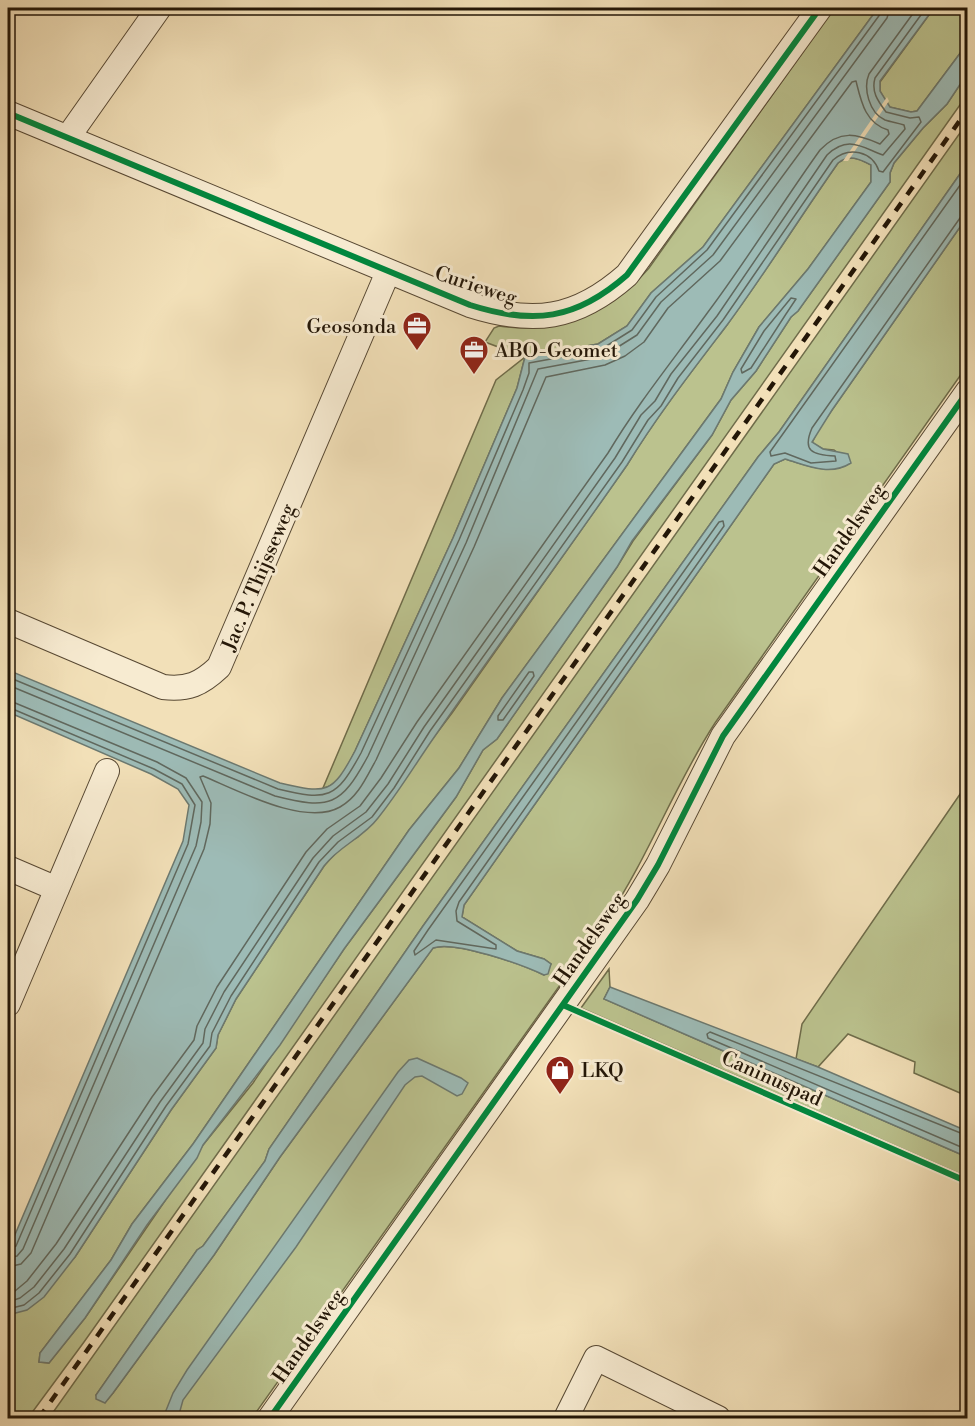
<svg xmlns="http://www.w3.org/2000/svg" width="975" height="1426" viewBox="0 0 975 1426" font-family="'Libre Bodoni',serif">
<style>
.green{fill:#bbc28e;stroke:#6f6c4a;stroke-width:1.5}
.water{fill:#9dbbb6;stroke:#6c7970;stroke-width:1.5}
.pier{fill:#f2e0b8}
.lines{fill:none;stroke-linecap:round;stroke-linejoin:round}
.shore{stroke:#60685e;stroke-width:1.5}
.minor-casing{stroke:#574833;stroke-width:26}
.minor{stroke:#f7ebd1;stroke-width:24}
.rail{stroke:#231607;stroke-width:4.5;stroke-dasharray:10 10;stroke-linecap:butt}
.cycleway-casing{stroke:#f7ebd1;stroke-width:10}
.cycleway{stroke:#00873e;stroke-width:6}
.labels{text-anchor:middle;stroke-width:6;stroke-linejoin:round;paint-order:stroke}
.street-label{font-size:20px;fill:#231607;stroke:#f7ebd1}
.poi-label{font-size:20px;fill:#231607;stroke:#f7ebd1;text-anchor:start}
</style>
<rect width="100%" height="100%" fill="#f2e0b8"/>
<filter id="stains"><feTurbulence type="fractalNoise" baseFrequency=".00333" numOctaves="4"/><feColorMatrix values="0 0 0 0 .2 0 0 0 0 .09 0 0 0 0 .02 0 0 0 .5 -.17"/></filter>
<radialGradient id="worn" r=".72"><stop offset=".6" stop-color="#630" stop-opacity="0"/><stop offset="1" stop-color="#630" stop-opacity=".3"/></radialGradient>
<path class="green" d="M834,8H878L703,247L651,293L627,326L598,344L525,357L517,388L453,538L355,751C348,764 340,787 323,788L496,380L525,357L485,342L494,328L499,326C560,335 609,314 649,268Z
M934,8H967V44L917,111L911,112L889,107L880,91V82Z
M967,74V95L84,1342L28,1418H17L8,1414V1315H13L75,1257L171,1110L216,1048L218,1035L236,999L324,866L342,846L358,837L452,713L627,465C657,416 692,371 727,325C766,272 800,217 838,163C850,154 860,159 871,165V182L808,269L759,327L733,372L721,399L502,698L459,768L409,830L193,1144L132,1224L111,1260L40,1353L39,1362L49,1363L85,1318L203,1145L253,1083L344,949L456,797L483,750L497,739L617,567L633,541L712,435L731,400L756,371L791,317L798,311L890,182V173L894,163L923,128L947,104Z
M967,123V164L779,432L758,457L423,926L269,1149L265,1161L203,1246L197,1250L96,1395L108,1399L113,1393L214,1255L280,1157L433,948C454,940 523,965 544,975L551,964L544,959L517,951L462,917L464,905L774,464L785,459C806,465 829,476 850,463L834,450L823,449L812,443L818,430L967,217L968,347L964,352L967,355V366L715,723C674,786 649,856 607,919L252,1418H49Z
M967,784V1096L914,1073L915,1062L848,1034L818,1067L796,1059L802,1024Z
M609,969L610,987L604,999L967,1157V1177L581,1008Z"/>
<path class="water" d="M878,8H934L880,81V91L890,107L911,112L917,111L967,44V74L947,104L923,128L894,163L890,173V182L798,311L791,317L756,371L731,400L712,435L632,541L617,567L497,739L483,750L456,797L344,949L280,1045L203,1145L197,1158L147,1225L85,1318L49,1363L39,1362L40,1353L111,1260L132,1224L193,1144L409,830L459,768L502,698L721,399L733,372L759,327L808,269L871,182V165C859,159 850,154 838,163C800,217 766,272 727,325C692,371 657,416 627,465C564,556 498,645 435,736C416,763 399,792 378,818C363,838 339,846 324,866L236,999L218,1035L216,1048L171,1110L75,1257L44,1297L27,1310L8,1315V1251L183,841L189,805L178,789L151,774L8,712V670L280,783C327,794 332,794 355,751L453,538L517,388L525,357L598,344L627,326L651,293L703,247Z
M967,164V217L832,410L812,442L823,449L848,454L851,463C829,477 806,465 785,459L774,464L464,905L462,917L517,951L544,959L551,964L548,974L544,975C523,965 454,940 433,948L280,1157L214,1255L113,1393L105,1403L96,1399V1395L197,1250L203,1246L265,1161L269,1149L423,926L758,457L779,432Z
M610,987L818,1067L967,1131V1157L604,999Z
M417,1058L461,1078L468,1083L462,1094L457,1096L422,1076L415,1077L405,1085L296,1247L183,1400L178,1418H163L173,1393L187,1370L398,1072L409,1060Z"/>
<path class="pier" d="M887,97L889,101L848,161H843Z"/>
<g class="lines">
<path class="shore" d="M968,174L770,452L771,456L785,453L811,463L836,461L835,456C812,455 802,451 812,428L960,218L968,215
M791,298L796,299L786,314L751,368L742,373L741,369L764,331Z
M723,521L724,526L459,902L456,911L457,921L496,945V949L436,940L415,955L414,951L428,930L719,522Z
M533,672L534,676L503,720H498V716L529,672Z
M8,677L278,789C328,801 336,799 361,753L459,540L523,390L529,373V363L600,350L632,330L656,297L707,250L881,13L883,8
M8,685L275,796C330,810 341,806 368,756L466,543L538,369L602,357L637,335L661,302L713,255L887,18L890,8
M8,700L157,762L186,778L202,802L201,822L196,846L23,1249L17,1256L8,1258
M8,707L154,769L182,784L195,805L188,844L16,1246L8,1250
M968,1136L710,1032L707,1034L708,1038L968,1150
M8,1267L21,1264L31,1253L204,849L210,824L211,803L200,777L203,776C237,790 305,827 340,807C358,797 366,778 376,760L474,547L546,377L605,365L625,356L644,342L668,308L720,261L852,82L856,81C861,101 865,123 888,130L889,134L880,144C857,134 840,129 820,150C782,203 747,260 708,312C674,359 638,403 608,453L417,722L381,778L360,806L327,829L306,852L217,987L197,1026L194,1040L152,1097L56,1244L27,1281L15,1291L8,1293
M8,1302L20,1298L34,1287L64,1249L160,1102L203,1043L205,1029L224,992L313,858L333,836L366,812L388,784L424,727L615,458L641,415L655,401L671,374L717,316L827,155C848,135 861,147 883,155L905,129L904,125C898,123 891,122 885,120C869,113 863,88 869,74L917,8
M8,1309L24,1305L39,1293L70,1254L166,1106L210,1046L212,1033L231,996L319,862L338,842L372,817L394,788L430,731L622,462L648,420L661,406L678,378L723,320L833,160C849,146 872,151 879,171L883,172L921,122L919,117L910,118L886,112C878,101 871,92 875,78L926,8"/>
<g class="minor-casing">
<path id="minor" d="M8,113L470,305C533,325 576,320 627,275L820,8
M68,137L159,8
M8,621L163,687C188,690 201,684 219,667L388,272
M8,868L57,889
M8,1004L107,771
M270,1418L637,900L658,865L723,736L968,391
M566,1418L596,1358L718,1418"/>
</g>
<use href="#minor" class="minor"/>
<path class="rail" d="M39,1418L968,109"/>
<g class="cycleway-casing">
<path id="cycleway" d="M8,113L470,305C533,325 576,320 627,275L820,8
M563,1005L968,1182
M270,1418L637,900L658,865L723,736L968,391"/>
</g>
<use href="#cycleway" class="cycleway"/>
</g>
<defs>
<g id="office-pin" transform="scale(1.5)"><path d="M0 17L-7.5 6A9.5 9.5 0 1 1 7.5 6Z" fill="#8f2418" stroke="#f7ebd1"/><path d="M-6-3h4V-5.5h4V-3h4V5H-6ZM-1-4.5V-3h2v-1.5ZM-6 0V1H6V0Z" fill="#fff"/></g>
<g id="shop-pin" transform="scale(1.5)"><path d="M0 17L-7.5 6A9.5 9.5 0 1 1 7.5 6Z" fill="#8f2418" stroke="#f7ebd1"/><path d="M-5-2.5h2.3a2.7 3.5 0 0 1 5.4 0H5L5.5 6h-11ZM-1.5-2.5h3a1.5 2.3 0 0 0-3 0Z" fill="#fff"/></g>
</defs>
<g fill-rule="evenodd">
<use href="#office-pin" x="417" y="326"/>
<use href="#office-pin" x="474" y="350"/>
<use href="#shop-pin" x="560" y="1070"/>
</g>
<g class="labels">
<g class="street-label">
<text transform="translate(476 285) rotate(18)" y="7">Curieweg</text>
<text transform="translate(849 530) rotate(-55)" y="7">Handelsweg</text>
<text transform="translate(258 577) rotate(-67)" y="7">Jac. P. Thijsseweg</text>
<text transform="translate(589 939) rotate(-55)" y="7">Handelsweg</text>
<text transform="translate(772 1078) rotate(24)" y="7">Caninuspad</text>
<text transform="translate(308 1336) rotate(-55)" y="7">Handelsweg</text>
</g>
<g class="poi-label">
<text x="396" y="333" text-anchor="end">Geosonda</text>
<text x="495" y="357">ABO-Geomet</text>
<text x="581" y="1077">LKQ</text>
</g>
</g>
<rect width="975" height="1426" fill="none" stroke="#f2e0b8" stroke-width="30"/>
<rect x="9" y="9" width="957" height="1408" fill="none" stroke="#231607" stroke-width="3"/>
<rect x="15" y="15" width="945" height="1396" fill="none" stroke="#231607" stroke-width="1.5"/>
<rect width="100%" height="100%" filter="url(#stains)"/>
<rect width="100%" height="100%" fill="url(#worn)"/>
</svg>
